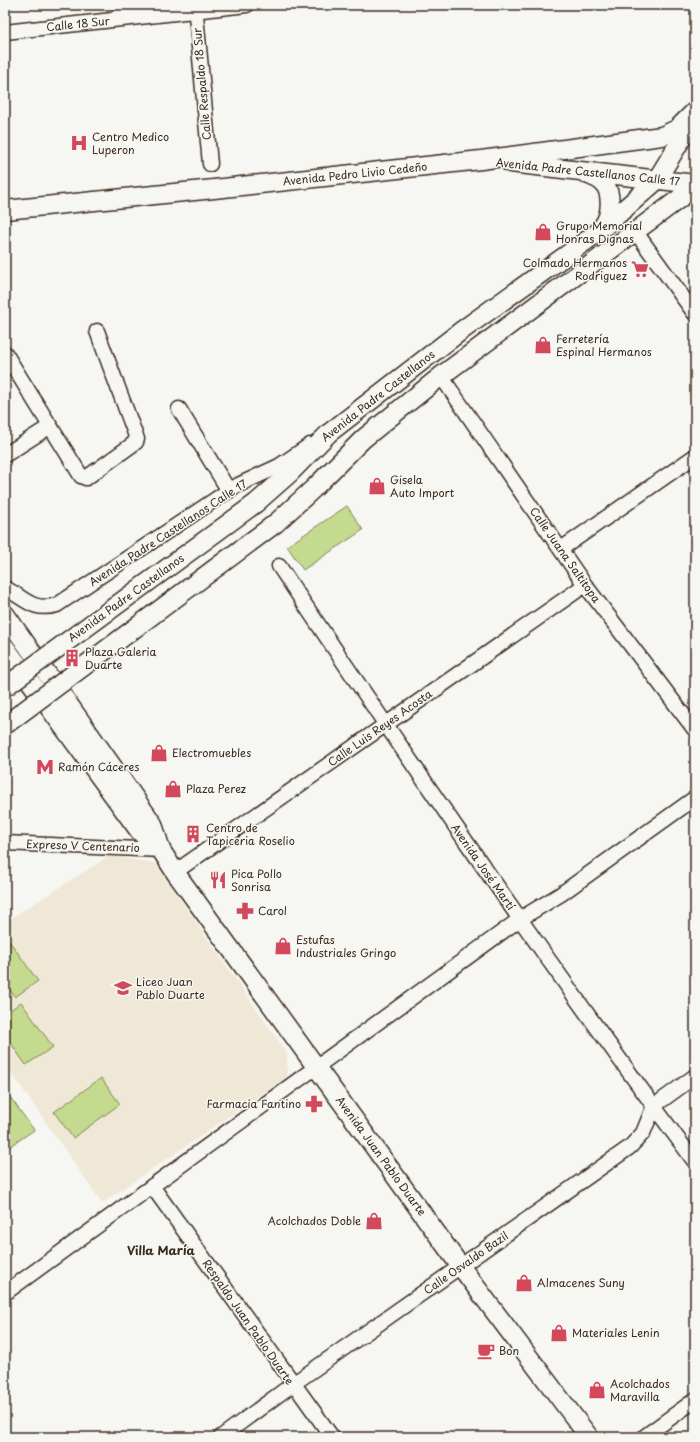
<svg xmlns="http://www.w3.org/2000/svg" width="700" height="1442" viewBox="0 0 700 1442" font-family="'Playpen Sans',sans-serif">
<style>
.built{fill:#f0e8d6}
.garden{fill:#c4da8f;stroke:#808256}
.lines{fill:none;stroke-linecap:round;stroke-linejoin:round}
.minor-casing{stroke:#3b2a1e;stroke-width:17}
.major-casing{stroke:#3b2a1e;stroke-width:21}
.minor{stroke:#f6f6f2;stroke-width:14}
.major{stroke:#f6f6f2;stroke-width:18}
.major-bridge-casing{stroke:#3b2a1e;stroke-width:21;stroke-linecap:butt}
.major-bridge{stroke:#f6f6f2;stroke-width:18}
.labels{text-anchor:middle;stroke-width:3;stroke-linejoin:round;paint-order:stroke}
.street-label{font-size:11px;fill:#3b2a1e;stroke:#f6f6f2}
.poi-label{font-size:11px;fill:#3b2a1e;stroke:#f6f6f2;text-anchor:start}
.neighbourhood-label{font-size:12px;font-weight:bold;fill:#3b2a1e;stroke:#f6f6f2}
</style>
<rect width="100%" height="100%" fill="#f6f6f2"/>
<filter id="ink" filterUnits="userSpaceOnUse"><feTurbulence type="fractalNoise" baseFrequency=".025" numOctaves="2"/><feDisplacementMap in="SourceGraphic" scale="8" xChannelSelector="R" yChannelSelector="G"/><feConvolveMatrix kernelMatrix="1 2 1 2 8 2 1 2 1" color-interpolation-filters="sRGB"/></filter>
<g filter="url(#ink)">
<path class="built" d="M109,856L155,863L287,1053V1077L102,1203L5,1064V922Z"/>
<path class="garden" d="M347,506L363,530L303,570L287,546Z
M5,935L38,981L15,997L5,983Z
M21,1002L53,1047L26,1065L5,1035V1014Z
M101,1078L120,1104L73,1138L54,1112Z
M5,1090L34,1130L5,1150Z"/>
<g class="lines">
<g class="minor-casing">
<path id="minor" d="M195,5L210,164
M113,20L133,5
M5,32L247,5
M635,231L695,314
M5,353L81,476L86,478L136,442L137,439L97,331
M441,376L585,585L695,730
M179,409L229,491
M5,455L49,427
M561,549L695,456
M279,566C414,768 550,967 695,1162
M5,588C25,598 32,612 57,605L234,487L279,466L310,445
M5,843L161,850
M175,872L585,585
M152,1186L332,1437
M5,1293L520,919L561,894L695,798
M221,1437L293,1384L630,1147L643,1133L654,1106L695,1076
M644,1437L695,1400"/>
</g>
<g class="major-casing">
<path id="major" d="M510,163L695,184
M587,174C591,176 597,178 601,181C613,190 612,216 602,227
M5,210L214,189L481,160L662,136L677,129L695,111
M256,503L290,473L329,433L461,331L597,233L656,181L692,122
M276,523L313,489L363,439L441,376L695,187
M5,614L153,824L161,850L175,872L461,1267L589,1437
M5,647L140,832L161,850"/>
</g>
<use href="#minor" class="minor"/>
<use href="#major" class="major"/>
<g class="major-bridge-casing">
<path id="major-bridge" d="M5,687L256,503
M5,725L276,523"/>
</g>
<use href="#major-bridge" class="major-bridge"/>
</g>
</g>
<defs>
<g id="hospital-bare" transform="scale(1.38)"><path d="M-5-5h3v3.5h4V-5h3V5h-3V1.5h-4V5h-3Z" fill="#d1495b" stroke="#f6f6f2" stroke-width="2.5" paint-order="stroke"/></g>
<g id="shop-bare" transform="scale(1.38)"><path d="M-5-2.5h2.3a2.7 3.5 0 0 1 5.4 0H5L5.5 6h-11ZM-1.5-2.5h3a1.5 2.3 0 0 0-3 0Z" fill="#d1495b" stroke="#f6f6f2" stroke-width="2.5" paint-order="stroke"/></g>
<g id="supermarket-bare" transform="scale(1.38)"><path d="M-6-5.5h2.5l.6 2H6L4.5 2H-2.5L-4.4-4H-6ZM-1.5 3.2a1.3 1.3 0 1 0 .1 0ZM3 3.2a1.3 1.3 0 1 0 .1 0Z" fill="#d1495b" stroke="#f6f6f2" stroke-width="2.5" paint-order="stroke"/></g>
<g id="building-bare" transform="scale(1.38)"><path d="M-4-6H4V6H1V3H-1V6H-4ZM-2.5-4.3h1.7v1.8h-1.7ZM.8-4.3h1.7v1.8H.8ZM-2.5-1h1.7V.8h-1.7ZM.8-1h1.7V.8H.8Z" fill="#d1495b" stroke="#f6f6f2" stroke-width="2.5" paint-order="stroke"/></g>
<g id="metro-bare" transform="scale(1.38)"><path d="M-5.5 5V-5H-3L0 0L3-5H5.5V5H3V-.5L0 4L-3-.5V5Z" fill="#d1495b" stroke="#f6f6f2" stroke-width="2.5" paint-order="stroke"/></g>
<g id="restaurant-bare" transform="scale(1.38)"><path d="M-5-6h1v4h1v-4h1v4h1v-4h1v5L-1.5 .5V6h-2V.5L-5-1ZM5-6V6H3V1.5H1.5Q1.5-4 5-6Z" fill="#d1495b" stroke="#f6f6f2" stroke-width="2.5" paint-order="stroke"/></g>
<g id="pharmacy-bare" transform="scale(1.38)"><path d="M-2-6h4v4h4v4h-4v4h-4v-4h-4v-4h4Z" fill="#d1495b" stroke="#f6f6f2" stroke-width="2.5" paint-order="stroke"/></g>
<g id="school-bare" transform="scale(1.38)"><path d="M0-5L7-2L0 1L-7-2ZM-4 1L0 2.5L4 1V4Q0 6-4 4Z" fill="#d1495b" stroke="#f6f6f2" stroke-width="2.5" paint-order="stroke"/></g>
<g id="cafe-bare" transform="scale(1.38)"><path d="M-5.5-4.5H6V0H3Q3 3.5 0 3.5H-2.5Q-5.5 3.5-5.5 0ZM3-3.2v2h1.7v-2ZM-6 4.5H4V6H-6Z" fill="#d1495b" stroke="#f6f6f2" stroke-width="2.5" paint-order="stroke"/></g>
</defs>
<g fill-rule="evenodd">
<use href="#hospital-bare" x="79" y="143"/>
<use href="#shop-bare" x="543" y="232"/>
<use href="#supermarket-bare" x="640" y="269"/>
<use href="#shop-bare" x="543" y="345"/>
<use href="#shop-bare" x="377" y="486"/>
<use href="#building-bare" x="72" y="658"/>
<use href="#shop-bare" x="159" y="753"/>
<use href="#metro-bare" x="45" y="767"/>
<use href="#shop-bare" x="173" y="789"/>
<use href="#building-bare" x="193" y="834"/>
<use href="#restaurant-bare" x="218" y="880"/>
<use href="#pharmacy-bare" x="245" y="911"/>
<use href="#shop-bare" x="283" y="946"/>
<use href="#school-bare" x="123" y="988"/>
<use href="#pharmacy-bare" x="314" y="1104"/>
<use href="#shop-bare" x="374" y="1221"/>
<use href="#shop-bare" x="524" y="1283"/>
<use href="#shop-bare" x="559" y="1333"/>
<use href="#cafe-bare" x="486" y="1351"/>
<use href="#shop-bare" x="597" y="1390"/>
</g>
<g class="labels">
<g class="street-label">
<text transform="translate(78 24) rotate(-6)" y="4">Calle 18 Sur</text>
<text transform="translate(202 84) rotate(-95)" y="4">Calle Respaldo 18 Sur</text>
<text transform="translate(588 172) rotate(6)" y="4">Avenida Padre Castellanos Calle 17</text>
<text transform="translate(355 174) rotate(-6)" y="4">Avenida Pedro Livio Cedeño</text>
<text transform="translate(378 396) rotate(-38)" y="4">Avenida Padre Castellanos</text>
<text transform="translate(168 533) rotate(-33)" y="4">Avenida Padre Castellanos Calle 17</text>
<text transform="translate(565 555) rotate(55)" y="4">Calle Juana Saltitopa</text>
<text transform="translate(126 598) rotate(-36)" y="4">Avenida Padre Castellanos</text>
<text transform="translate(380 728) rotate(-35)" y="4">Calle Luis Reyes Acosta</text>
<text transform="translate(83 846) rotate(2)" y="4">Expreso V Centenario</text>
<text transform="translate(483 867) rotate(55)" y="4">Avenida José Martí</text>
<text transform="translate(381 1156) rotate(54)" y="4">Avenida Juan Pablo Duarte</text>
<text transform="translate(466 1263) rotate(-35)" y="4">Calle Osvaldo Bazil</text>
<text transform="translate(248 1322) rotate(55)" y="4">Respaldo Juan Pablo Duarte</text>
</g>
<g class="poi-label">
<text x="92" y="141">Centro Medico<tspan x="92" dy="13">Luperon</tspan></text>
<text x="556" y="230">Grupo Memorial<tspan x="556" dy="13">Honras Dignas</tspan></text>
<text x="627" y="267" text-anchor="end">Colmado Hermanos<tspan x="627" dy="13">Rodriguez</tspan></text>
<text x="556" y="343">Ferretería<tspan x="556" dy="13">Espinal Hermanos</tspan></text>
<text x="390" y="484">Gisela<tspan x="390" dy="13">Auto Import</tspan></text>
<text x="85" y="656">Plaza Galeria<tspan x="85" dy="13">Duarte</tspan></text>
<text x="172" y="757">Electromuebles</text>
<text x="58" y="771">Ramón Cáceres</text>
<text x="186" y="793">Plaza Perez</text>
<text x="206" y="832">Centro de<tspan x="206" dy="13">Tapiceria Roselio</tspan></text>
<text x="231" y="878">Pica Pollo<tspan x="231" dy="13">Sonrisa</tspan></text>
<text x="258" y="915">Carol</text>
<text x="296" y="944">Estufas<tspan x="296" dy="13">Industriales Gringo</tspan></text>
<text x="136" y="986">Liceo Juan<tspan x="136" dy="13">Pablo Duarte</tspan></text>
<text x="301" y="1108" text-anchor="end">Farmacia Fantino</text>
<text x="361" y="1225" text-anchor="end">Acolchados Doble</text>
<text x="537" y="1287">Almacenes Suny</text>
<text x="572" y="1337">Materiales Lenin</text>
<text x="499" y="1355">Bon</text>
<text x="610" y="1388">Acolchados<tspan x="610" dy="13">Maravilla</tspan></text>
</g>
<g class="neighbourhood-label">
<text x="161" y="1255">Villa María</text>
</g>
</g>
<rect width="700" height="1442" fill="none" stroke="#f6f6f2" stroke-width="20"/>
<rect x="10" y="10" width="680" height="1422" fill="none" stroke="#3b2a1e" stroke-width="1.5" filter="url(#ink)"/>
</svg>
